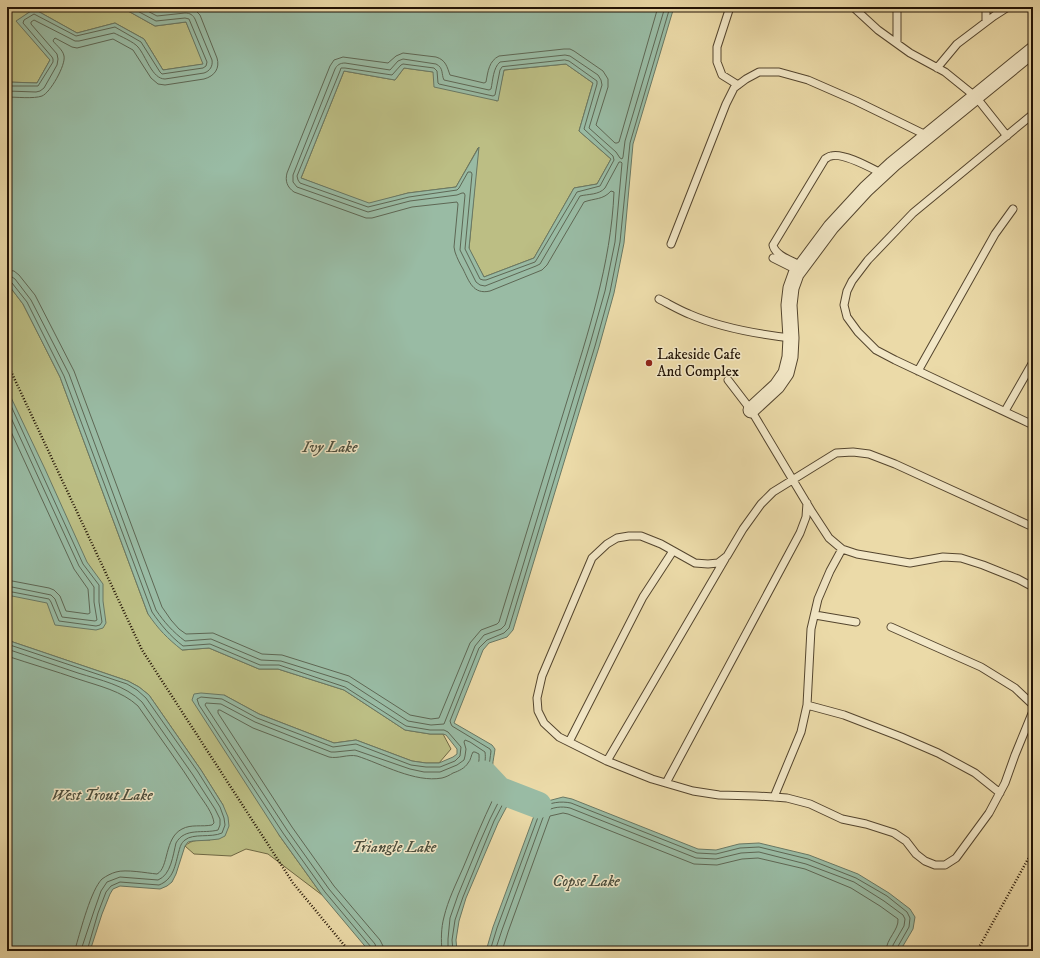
<svg xmlns="http://www.w3.org/2000/svg" width="1040" height="958" viewBox="0 0 1040 958" font-family="'IM FELL DW Pica',serif">
<style>
.green{fill:#bcbe84;stroke:#6f6844}
.water{fill:#99bba4;stroke:#697864;fill-rule:evenodd}
.lines{fill:none;stroke-linecap:round;stroke-linejoin:round}
.shore{stroke:#5e6754;stroke-width:1}
.river{stroke:#99bba4;stroke-width:27}
.service-casing{stroke:#54452e;stroke-width:9}
.minor-casing{stroke:#54452e;stroke-width:17}
.path{stroke:#221305;stroke-width:2.5;stroke-dasharray:1 2;stroke-linecap:butt}
.service{stroke:#f2e7c6;stroke-width:7}
.minor{stroke:#f2e7c6;stroke-width:15}
.poi-dot{fill:#8f2418;stroke:#f2e7c6;stroke-width:1.5}
.labels{text-anchor:middle;stroke-width:3;stroke-linejoin:round;paint-order:stroke}
.poi-label{font-size:15px;fill:#221305;stroke:#f2e7c6;text-anchor:start}
.water-label{font-size:16px;font-style:italic;fill:#4c4e3d;stroke:#f2e7c6}
</style>
<rect width="100%" height="100%" fill="#ebdaa8"/>
<filter id="stains"><feTurbulence type="fractalNoise" baseFrequency=".005" numOctaves="4"/><feColorMatrix values="0 0 0 0 .2 0 0 0 0 .09 0 0 0 0 .02 0 0 0 .5 -.17"/></filter>
<radialGradient id="worn" r=".72"><stop offset=".6" stop-color="#630" stop-opacity="0"/><stop offset="1" stop-color="#630" stop-opacity=".3"/></radialGradient>
<path class="green" d="M7,7H121L155,26L186,22L204,64L163,70L144,39L115,23L77,33L34,9L17,21L50,60L37,83L7,82Z
M566,64L593,83L579,131L611,159L597,184L574,188L534,258L484,277L469,249L478,148L456,187L408,193L369,204L301,178L344,71L395,80L404,68L434,72L497,101L504,70Z
M7,283L23,304L60,377L148,614L182,650L209,648L259,669H278L344,690L405,730L430,734H443L451,749L439,763H426L412,761L356,740L334,743L259,714L224,695L279,835L322,895L268,854L246,849L231,856L194,854L185,846C192,839 201,840 210,840L223,805L201,770L149,695L139,687L128,681L7,640Z"/>
<path class="water" d="M121,7H674L633,144L624,243L614,293L599,347L513,630L507,637L489,643L483,650L454,723L492,745L495,749C494,759 489,773 497,780C501,783 507,786 511,788L513,795L498,823L466,898L459,921L456,940L457,951H369L322,895L279,835L192,700L194,694L201,693L224,695L259,714L334,743L356,740L412,761L426,763H439L453,757L457,754V749L446,735L443,734H430L405,730L344,690L278,669H259L209,648L182,650C167,638 159,630 148,614L60,377L23,304L7,283V82L37,83L50,60L16,21L34,9L77,33L115,23L144,39L163,70L203,64L186,22L155,26ZM566,64L593,83L579,131L611,159L597,184L574,188L534,258L484,277L469,248L479,147L456,187L408,193L369,203L301,178L344,71L395,80L404,68L433,72L434,87L498,101L504,70Z
M7,389L45,469L87,562L103,584V601L106,623L103,628L96,630L55,625L47,603L7,595Z
M7,640L128,681L139,687L149,695L201,770L223,805L228,817L229,826L225,836L219,839L210,840L193,841L188,842L185,846L176,874L172,882L167,886L160,889L120,886L113,889L110,894L102,914L90,951H7Z
M563,797L572,799L698,849L716,850L739,844L759,843L809,855L858,874L889,893L910,909L915,917L913,929L900,951H486L493,927L538,805L544,802Z"/>
<g class="lines">
<path class="shore" d="M565,60L569,61L597,81V84L584,129L613,156L614,160L600,186L577,192L537,259L535,262L486,280H483L480,279L465,249L472,174L471,172H468L459,188L457,190L409,197L368,207L300,183L298,180L297,176L340,71L341,68H345L392,75L401,65L403,64L434,68L437,71L438,83L439,84L493,96L495,95L500,70L502,67Z
M7,86H38L53,62V59L52,57L23,23L24,20L34,14L76,36L115,27L141,42L160,72L162,74L203,68L206,66L207,62L189,19L185,18L156,21L130,7
M7,91L36,92L40,91L44,88L57,65L58,59L57,54L31,24V22L34,20L75,41H79L114,33C120,36 134,42 138,47C146,56 152,79 165,79L204,73C210,71 213,66 212,60L195,19C193,15 190,13 185,13L157,16L140,7
M7,97C16,97 34,99 42,96C50,93 66,65 64,56C63,50 57,46 53,41L54,39L55,38L72,47L77,48L113,39L133,50L151,78L158,84L165,85L204,79C215,76 220,68 217,58L200,15L195,10L189,7
M7,270L14,271L19,275L35,295L74,371L162,607L171,620L179,629L186,634L213,633L262,654L282,655L349,676L410,715L431,719L439,718L470,643L481,630L497,624L499,622C522,548 544,475 567,401C588,333 611,264 614,192L611,191C603,200 595,198 584,202L547,265L542,270L490,291C473,295 469,281 463,269C460,264 457,258 455,252L454,247L458,204L457,202L412,207L372,218H366L294,192C287,187 285,181 287,173L330,66L334,60L343,57L388,63L396,56L403,53L436,57C446,60 447,67 450,75L484,83L486,82C488,71 489,61 499,56L564,49H570L574,51L603,71L608,79V87L596,125L615,143H617L619,142L658,7
M7,276L12,277L15,279L31,300L69,374L156,610C164,622 173,632 185,641L211,639L261,660L281,661L348,682L408,721L431,725L444,724L475,646L484,635L501,629L505,625L590,344L605,291L615,242L622,163L621,162H619L605,188C599,195 588,194 580,196L540,264L536,266L485,286L480,285L476,282L460,250L465,195L464,193H462L457,195L410,201L368,212L297,187L293,182V175L335,69C337,65 340,63 345,63L390,70L398,61L403,59L436,64C444,68 441,74 444,80L489,90L491,89C493,80 493,68 500,62L565,55L570,56L598,75L601,80L602,85L589,128L616,152L620,158L622,159L623,157L625,141L665,7
M7,281L12,283L27,302L64,376L152,612C161,625 170,636 183,646L210,644L260,665H279L345,687L406,726L430,730H444L448,732L461,747L460,756L455,761L440,767H426L411,765L356,744L333,747L257,718L222,699L201,697L197,699L199,705L283,833L325,892L371,947L372,951
M7,397L83,564L99,585V602L102,622L100,625L96,626L59,621L51,602L49,599L7,591
M7,409L79,566L94,587V602L97,620L95,621L62,617L55,599L51,595L7,586
M7,423L74,569L88,589L90,613L88,614L66,611L60,596L54,590L49,588L7,580
M7,644L127,684L137,690L146,698L198,772L220,807L224,818L225,825L222,833C211,838 193,833 185,840C181,843 180,847 179,851C175,865 174,879 159,885L120,882L111,886L106,892L98,913L87,951
M7,649C31,657 54,665 78,673C100,680 125,685 142,702L193,775L215,809L220,819V825L218,830C203,834 185,827 176,843C173,855 171,875 158,880L120,877L107,882L101,891L94,911L82,947V951
M7,656C31,664 55,671 78,679C99,686 122,691 138,706C158,735 179,763 198,793C204,802 213,813 214,823L212,825C202,827 191,824 182,829C164,838 169,868 157,874C146,873 126,869 116,872C112,873 106,876 102,879C91,890 81,929 76,946V951
M377,951L375,944L329,889L287,830L205,705L206,703L221,704L255,722L331,752H335L355,750L410,769L424,772H440L457,765L464,760L465,756L466,749L464,742L465,740L470,742L485,752C487,765 479,773 490,785C494,789 500,791 502,795L490,819L479,844L458,895L450,918L448,939V951
M383,951V946L380,940L334,886L292,827L218,713V710H220L253,728L329,757C338,759 348,754 357,756C382,764 415,783 442,778C446,777 450,775 453,773C459,771 465,768 468,763C471,760 471,755 473,752H475L479,754C480,766 474,775 483,786C486,790 492,793 494,797C483,820 473,844 463,868C456,884 448,900 444,917C441,928 441,940 442,951
M453,951L452,940L455,920L463,897L494,821L508,794L507,791C485,776 488,776 491,751L490,749L452,726L451,724L450,721L479,648L487,640L504,633L509,628L595,346L610,292L620,242L630,143L670,7
M490,951L497,928L541,809C549,802 561,801 571,803L697,853L716,854L740,848L759,847L808,859L856,878L887,896L907,912L910,918L909,927L897,948V951
M495,951L502,930L545,812C552,807 562,806 570,808L696,858L716,859L741,853L759,852L806,864L854,882L884,901L903,915L905,919L904,926L893,945L892,951
M502,951L508,932L550,816L563,813L568,814L694,864L717,865L742,859L758,858L805,869L851,888L880,906L898,919C899,930 886,939 886,951"/>
<path class="river" d="M484,774L499,790L538,805"/>
<g class="service-casing">
<path id="service" d="M730,7L717,47V62L722,75L738,85
M853,7L878,30L910,53L945,72L976,97L1007,136
M986,7V21
M897,43V7
M937,68L957,44L994,16L1008,7
M1033,114L913,213L868,260L852,281L847,291L844,305L847,317L858,332L876,350L895,360L1033,425
M671,244L726,104L734,88L746,79L759,72H779L808,80L856,101L928,136
M773,258L799,271
M802,266C793,261 775,256 773,245L825,159C827,158 829,156 831,156C843,152 871,168 883,174
M659,299C669,304 679,310 689,314C721,328 756,334 791,338
M918,371L995,234L1013,209
M728,380L751,410L812,512L829,538L842,549L857,554L910,563L943,557L961,558L983,565L1018,579L1033,587
M1005,411L1033,362
M1033,527L895,464L869,454L853,452L836,453L773,492L761,504L743,529L727,556L718,563L708,564L695,563L661,544L641,536H629L617,538L607,544L592,558L542,676L537,698L538,711L544,723L559,737L607,761L652,779L693,791L719,795L756,796L774,797L787,798L810,804L842,819L866,824L894,833L906,841L916,854L925,861L935,865H945L956,858L989,813L1005,783L1015,755L1033,711
M815,615L856,622
M891,627L981,667L1015,688L1033,705
M807,705L844,715L901,737L938,753L975,773L1000,793
M569,742L643,597L673,551
M607,761L725,559
M666,783L800,533L806,517L807,503
M774,797L801,732L807,705L811,629L818,599L830,571L842,549"/>
</g>
<g class="minor-casing">
<path id="minor" d="M751,410L777,386L786,373L790,357L791,338L789,305L791,288L796,274L831,227L866,189L893,164L1033,50"/>
</g>
<path class="path" d="M7,363L142,650L293,883L349,951
M977,951L1033,850"/>
<use href="#service" class="service"/>
<use href="#minor" class="minor"/>
</g>
<circle class="poi-dot" cx="649" cy="363" r="4"/>
<g class="labels">
<g class="poi-label">
<text x="657" y="359">Lakeside Cafe<tspan x="657" dy="17">And Complex</tspan></text>
</g>
<g class="water-label">
<text x="330" y="452">Ivy Lake</text>
<text x="102" y="800">West Trout Lake</text>
<text x="394" y="852">Triangle Lake</text>
<text x="586" y="886">Copse Lake</text>
</g>
</g>
<rect width="1040" height="958" fill="none" stroke="#ebdaa8" stroke-width="24"/>
<rect x="8" y="8" width="1024" height="942" fill="none" stroke="#221305" stroke-width="2"/>
<rect x="12" y="12" width="1016" height="934" fill="none" stroke="#221305"/>
<rect width="100%" height="100%" filter="url(#stains)"/>
<rect width="100%" height="100%" fill="url(#worn)"/>
</svg>
